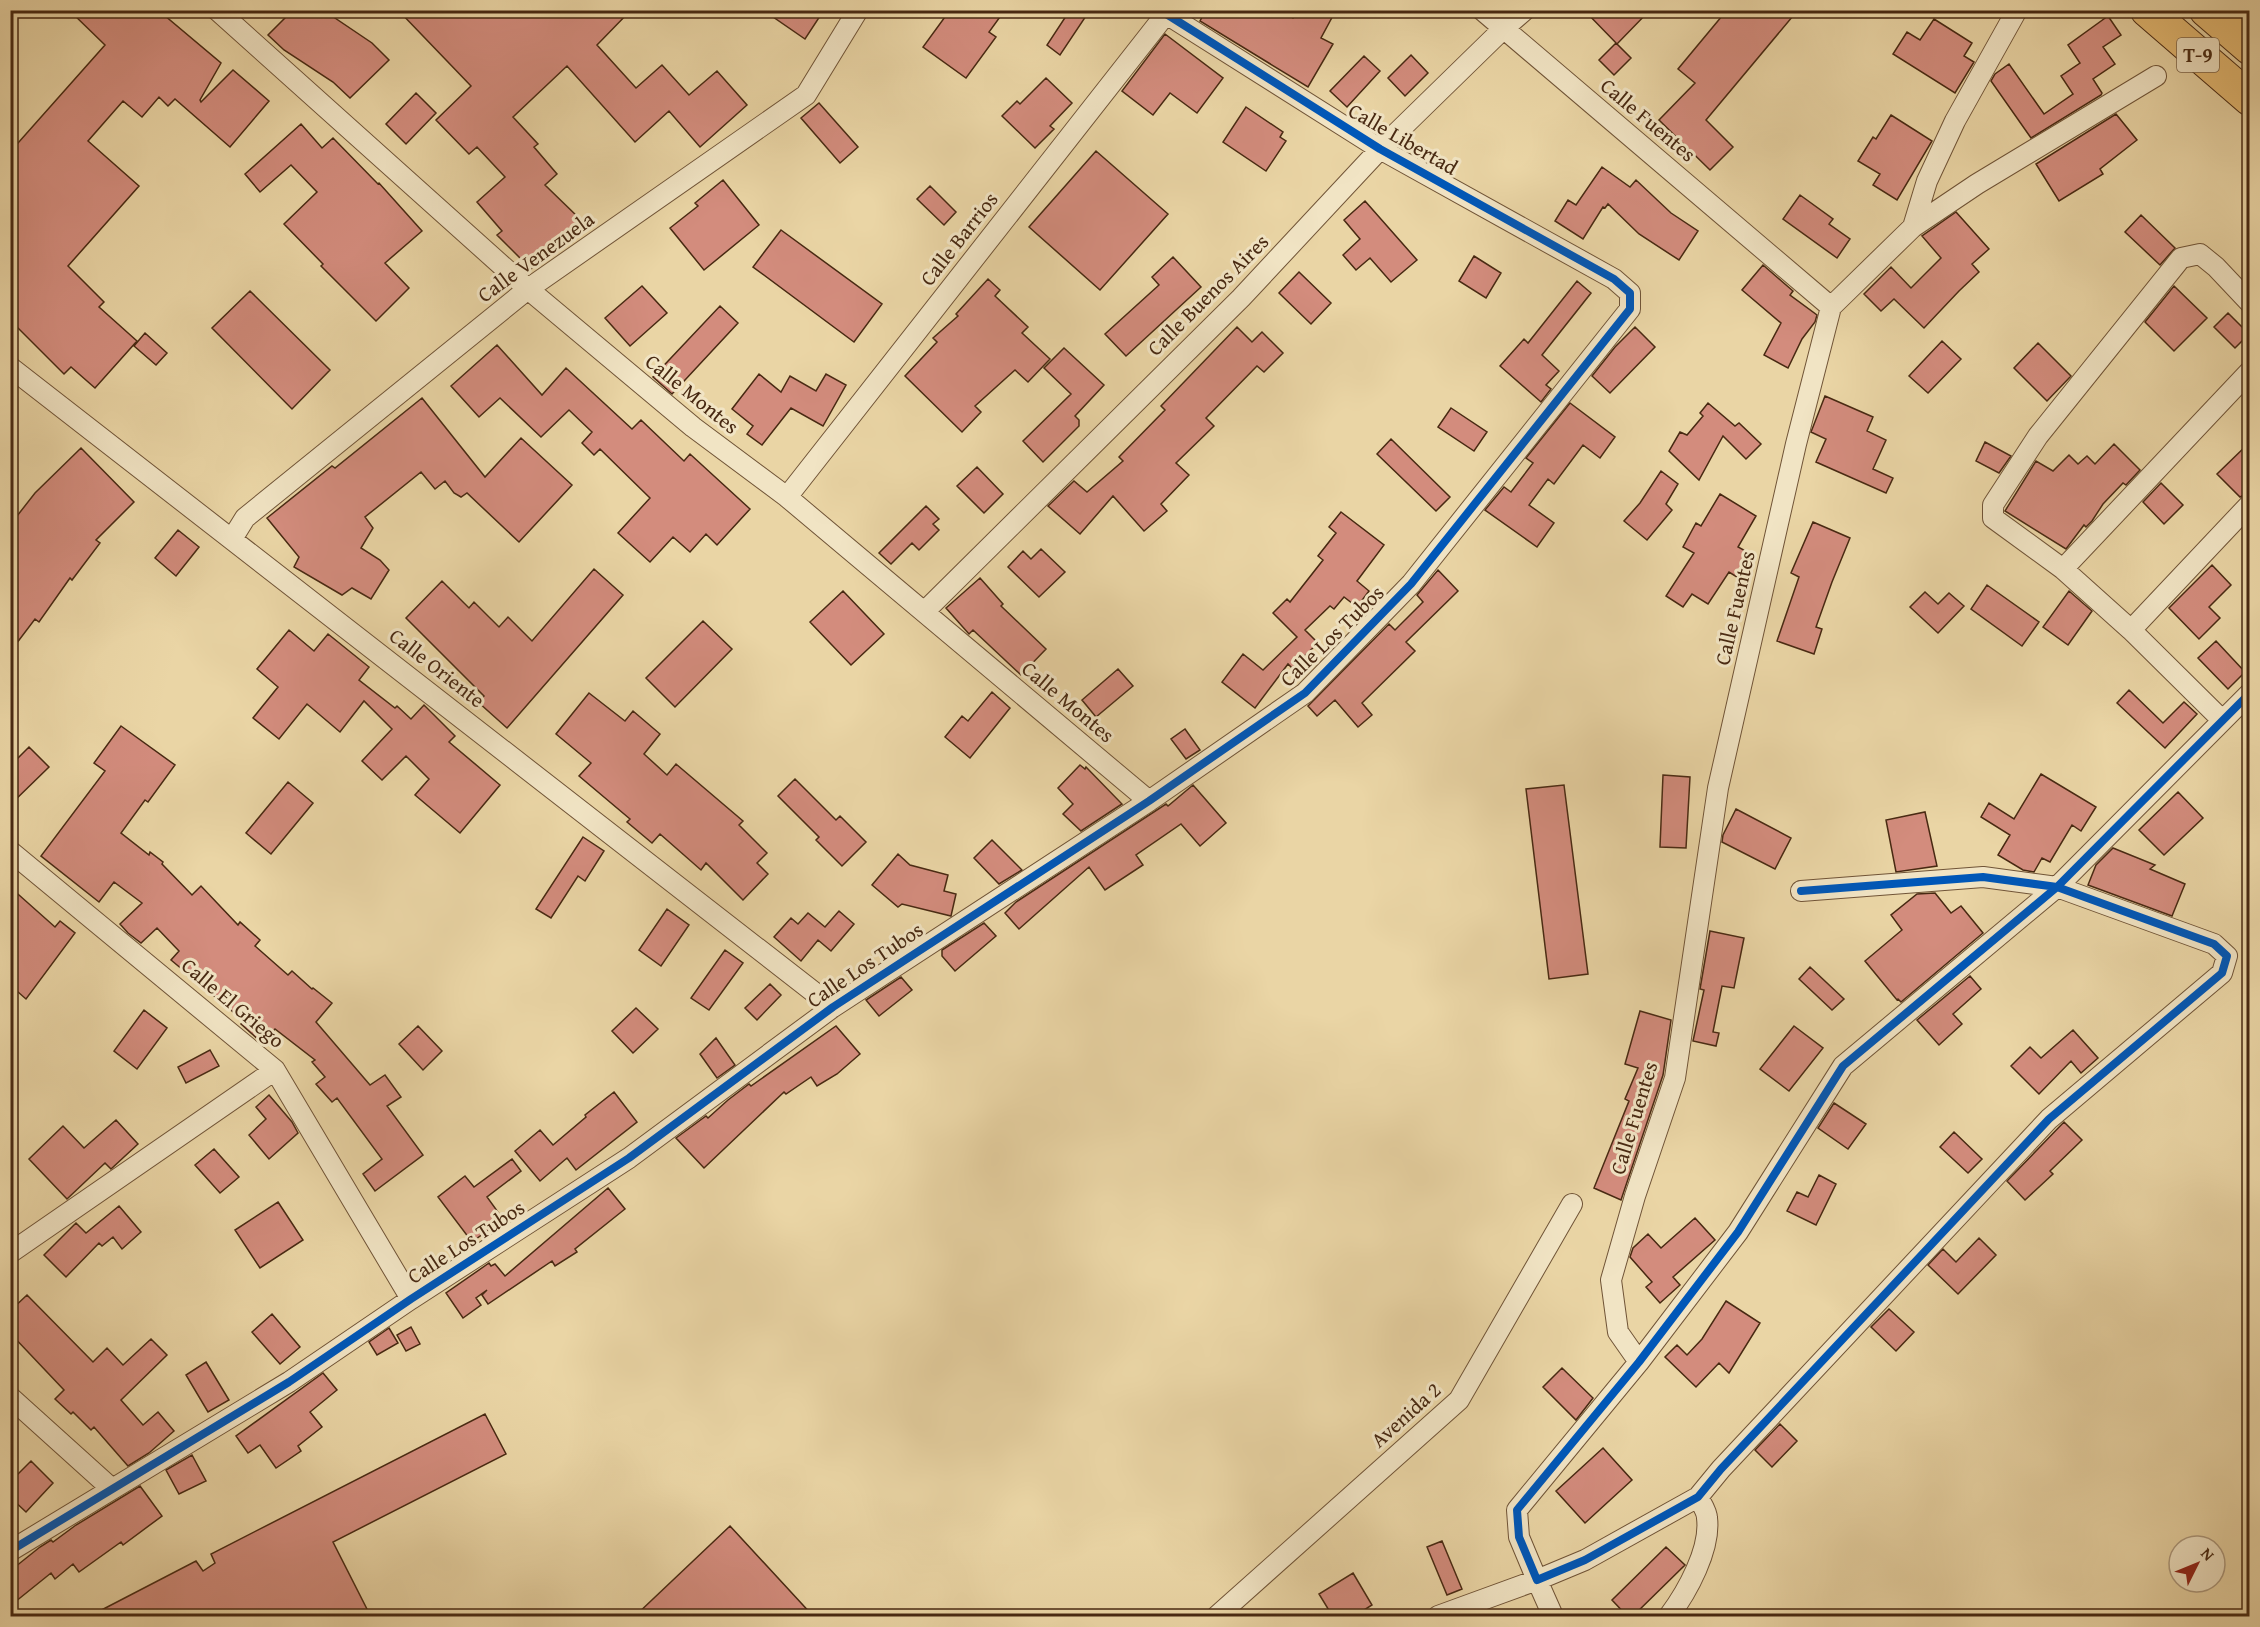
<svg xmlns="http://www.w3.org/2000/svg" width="2260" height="1627" viewBox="0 0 2260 1627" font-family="'Gentium Book Plus',serif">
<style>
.building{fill:#d38c7d;stroke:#482912;stroke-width:1.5}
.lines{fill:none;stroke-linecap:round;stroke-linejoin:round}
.street-casing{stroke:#705437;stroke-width:22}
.highway-casing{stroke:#482912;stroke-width:35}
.street{stroke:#f1e4c4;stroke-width:20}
.highway{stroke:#e5ba72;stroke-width:33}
.cycleway-casing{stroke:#f1e4c4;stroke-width:11}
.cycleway{stroke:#0057b8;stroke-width:8}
.labels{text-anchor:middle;stroke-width:6;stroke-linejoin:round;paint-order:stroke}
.shield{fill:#f1e4c4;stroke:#7b6147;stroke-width:1.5}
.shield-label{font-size:20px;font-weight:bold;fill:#482912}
.street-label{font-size:21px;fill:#482912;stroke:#f1e4c4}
</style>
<rect width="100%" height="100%" fill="#ead5a5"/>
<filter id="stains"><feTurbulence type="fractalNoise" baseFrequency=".00333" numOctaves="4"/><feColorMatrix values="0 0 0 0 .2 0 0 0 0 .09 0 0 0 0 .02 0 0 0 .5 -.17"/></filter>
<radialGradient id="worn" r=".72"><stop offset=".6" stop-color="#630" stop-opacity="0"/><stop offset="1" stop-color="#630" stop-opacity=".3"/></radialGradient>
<path class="building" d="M69,10H158L221,63L200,100L201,102L233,70L269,101L230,147L175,99L168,106L159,97L142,117L123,101L88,141L139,186L68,266L104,302L99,307L137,341L95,388L71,367L64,374L10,320V152L105,45Z
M293,10H323L372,43L389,60L350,98L333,82L284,50L268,35Z
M398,10H631L597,45L636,88L662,65L689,95L717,71L747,105L700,147L669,111L635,142L567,66L513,117L538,144L534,147L557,174L545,185L580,219L531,269L497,235L502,231L477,202L505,177L477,147L469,154L436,120L471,86Z
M763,10H824L805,39Z
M950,10H1005L989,32L996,37L966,78L923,47Z
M1070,10H1090L1060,55L1047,45Z
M1206,10L1281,11L1293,18L1297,10H1336L1321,38L1333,44L1308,87L1200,21Z
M1584,10H1650L1617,44Z
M1727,10H1798L1706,120L1733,147L1710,170L1659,120L1695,83L1678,69Z
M2108,16L2121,35L2103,47L2115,64L2093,79L2102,93L2101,95L2031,138L1991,81L1995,74L2009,64L2044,114L2073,94L2061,76L2080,63L2068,45Z
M1934,19L1972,43L1964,56L1974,62L1955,93L1893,54L1907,32L1920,40Z
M1165,34L1223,78L1197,113L1170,93L1153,115L1122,91Z
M1616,43L1631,58L1614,75L1599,60Z
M1411,55L1428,73L1405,96L1388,78Z
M1364,56L1380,71L1347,107L1330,91Z
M1046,78L1072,103L1050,126L1054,129L1035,148L1002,116L1017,101L1020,104Z
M416,93L436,113L406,144L386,124Z
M819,103L858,147L840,163L801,118Z
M1246,107L1283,132L1280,137L1286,141L1266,171L1223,142Z
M2116,114L2137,140L2100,169L2103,174L2059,201L2036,164Z
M1891,115L1932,141L1897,200L1873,185L1880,174L1858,161L1873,137L1876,139Z
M301,124L322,148L333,138L378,184L379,183L422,231L385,263L409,288L376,321L321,266L323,264L284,224L317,192L291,165L260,192L245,174Z
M1096,151L1168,214L1100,290L1029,227Z
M1602,167L1630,187L1636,180L1671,213L1698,231L1679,260L1639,234L1608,204L1605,208L1603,207L1583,239L1555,221L1568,200L1576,205Z
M723,180L759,225L704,270L670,228L698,206L695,203Z
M930,186L956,212L944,225L917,199Z
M1800,195L1833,219L1829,224L1850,239L1837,258L1783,219Z
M1365,201L1417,260L1391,282L1370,258L1356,270L1343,255L1360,239L1344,220Z
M1956,212L1989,249L1972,264L1979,272L1959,291L1924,328L1894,299L1881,311L1864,294L1891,267L1911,288L1941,258L1922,236Z
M2141,215L2175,248L2160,265L2125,232Z
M781,230L882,304L854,342L753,267Z
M1474,256L1501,273L1486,298L1459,281Z
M1173,257L1201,287L1126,356L1105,334L1159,285L1152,277Z
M1763,265L1793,291L1790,295L1817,315L1815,322L1802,339L1788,368L1764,355L1781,323L1742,290Z
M1299,272L1331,303L1311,324L1279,293Z
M988,279L1000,290L995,296L1028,327L1022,333L1050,359L1028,382L1015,370L975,406L981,412L962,432L905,376L937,342L933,338L958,316L956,314Z
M1577,281L1591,293L1542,355L1559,371L1546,385L1551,389L1541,402L1500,366L1524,339L1528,343Z
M642,286L667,313L630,346L605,318Z
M2174,286L2207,318L2174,351L2145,322Z
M250,291L330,370L292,409L212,328Z
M720,306L738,323L672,394L653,377Z
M2228,313L2249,334L2235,348L2214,327Z
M1237,327L1252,342L1262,332L1283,353L1264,372L1257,366L1206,418L1214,426L1176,463L1189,475L1161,504L1167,511L1144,531L1113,496L1080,534L1048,506L1074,481L1087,492L1123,461L1119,457L1165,410L1161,406Z
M1635,327L1655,347L1610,393L1592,376L1615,347Z
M145,333L167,353L156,365L134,346Z
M1942,341L1961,359L1928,393L1909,376Z
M2038,343L2071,376L2047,401L2014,368Z
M497,345L542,395L566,368L632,429L641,420L684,461L690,454L750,509L717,545L706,534L690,552L673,537L650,562L618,533L650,498L600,449L594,455L582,443L592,432L569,410L541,437L500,398L479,417L451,386Z
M1064,348L1104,385L1075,416L1079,420V426L1043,462L1023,441L1071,394L1044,368Z
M759,374L781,392L790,376L816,391L826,374L846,385L823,426L791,408L762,445L747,434L753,426L732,409Z
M1825,396L1873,417L1867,431L1886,440L1873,469L1893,478L1886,493L1816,462L1826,439L1811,432Z
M422,398L485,477L521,438L572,485L519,542L467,493L461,497L454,493L445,481L435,489L421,472L365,517L373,528L361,548L380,560L389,570L371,599L352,588L342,595L294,567L299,557L267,518L332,466L335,468Z
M1570,403L1615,437L1600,458L1583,445L1554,484L1548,479L1529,505L1554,523L1537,547L1485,510L1504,487L1511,492L1533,463L1526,458Z
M1708,403L1735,426L1739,423L1761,444L1746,459L1723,436L1699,480L1669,451L1680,432L1687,435L1703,416L1700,413Z
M1451,408L1487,432L1474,451L1438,427Z
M1391,439L1450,497L1436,511L1377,454Z
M1985,442L2011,456L1999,473L1976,461Z
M2250,442V492L2240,497L2217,474Z
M2114,444L2140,470L2126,485L2123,483L2103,504L2092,521L2086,527L2084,525L2066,549L2005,511L2036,461L2053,471L2069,455L2078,464L2087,456L2095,464Z
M81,448L134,502L96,540L100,543L72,580L70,578L39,622L35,619L10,652V525L35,493Z
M977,467L1003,494L984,513L957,486Z
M1661,471L1678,484L1666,504L1672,510L1647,540L1624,521L1640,503Z
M2161,483L2183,505L2164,524L2143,502Z
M1720,494L1756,516L1738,547L1753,555L1740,579L1729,572L1708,604L1692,594L1683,607L1666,596L1694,553L1683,547L1696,523L1701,526Z
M926,506L939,519L933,524L939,530L919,550L912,543L891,564L879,553Z
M1341,512L1384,545L1357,581L1369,591L1357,607L1344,597L1334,609L1330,606L1305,630L1318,643L1292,668L1288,664L1255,708L1222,682L1243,654L1263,670L1297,637L1273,613L1287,599L1290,602L1323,560L1318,556L1336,533L1329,527Z
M1813,522L1850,538L1832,582L1816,627L1822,629L1814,654L1777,641L1799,577L1791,573Z
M178,530L199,547L176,576L155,558Z
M1041,549L1065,572L1039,597L1008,567L1023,551L1031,559Z
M2212,565L2231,585L2209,607L2220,618L2199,639L2169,608Z
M594,569L623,595L507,728L478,702L484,696L406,618L442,581L469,608L474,602L499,627L508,617L532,641Z
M1438,570L1458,591L1406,642L1415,651L1362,703L1372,715L1358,727L1335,700L1317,716L1308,706L1389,624L1395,630L1423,602L1417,595Z
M980,578L1003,604L1001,606L1046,649L1021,675L973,630L969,634L946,608Z
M1987,585L2039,622L2022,646L1971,609Z
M843,591L884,634L851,665L810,622Z
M2069,591L2092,611L2068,645L2043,627Z
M1925,592L1938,604L1949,593L1964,606L1938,633L1910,607Z
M703,621L732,649L675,707L646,678Z
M289,630L314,651L328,634L369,667L359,680L395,708L397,706L411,719L424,705L455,736L449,742L500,785L460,833L415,795L429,779L406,756L382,780L362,761L392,729L364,701L340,732L307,704L279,739L253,718L278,687L257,669Z
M2216,641L2245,672L2228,689L2198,658Z
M1118,669L1133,686L1096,717L1082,700Z
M2129,690L2163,723L2184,702L2197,714L2165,748L2117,703Z
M992,692L1010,708L970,758L945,737L962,716L968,721Z
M589,693L625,721L633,711L660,734L644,754L667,775L676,764L743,821L739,825L767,853L757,863L768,874L743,900L706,863L701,870L660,834L652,843L627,822L630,819L579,776L591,763L556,734Z
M121,726L175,765L148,802L145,800L121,833L149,855L150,852L163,862L162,864L192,895L201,886L238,925L240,922L260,940L255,946L288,975L292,971L312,989L313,988L332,1003L316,1022L370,1085L385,1075L401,1097L387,1106L423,1155L375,1191L363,1174L382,1159L337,1098L332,1102L316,1084L325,1077L312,1062L315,1060L275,1029L262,1043L241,1024L244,1021L171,960L179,951L157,928L141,943L128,933L120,924L142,903L114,882L99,902L41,856L105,771L94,763Z
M1185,729L1200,750L1186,759L1171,739Z
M29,747L49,767L10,805V766Z
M1080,765L1085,769L1086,767L1122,804L1081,831L1063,814L1073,804L1058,788Z
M2041,774L2096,807L2081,831L2072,825L2050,862L2042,858L2034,872L2023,870L1998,855L2010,835L1981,817L1989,803L2014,819Z
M1663,775L1690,777L1686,848L1660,847Z
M795,779L836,820L840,816L866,842L842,866L816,840L819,837L778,796Z
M288,782L313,803L271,854L246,833Z
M1193,785L1226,823L1200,846L1181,824L1136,855L1143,865L1105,890L1089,867L1019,929L1005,913L1016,902L1166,804L1168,806Z
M1564,785L1588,974L1549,979L1526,789Z
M2178,792L2203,818L2164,855L2139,830Z
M1736,809L1791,838L1775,869L1722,842L1723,835Z
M1925,812L1937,866L1896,872L1886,820Z
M583,837L604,851L585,881L578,876L551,918L536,909Z
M992,840L1022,870L999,884L974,858Z
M2113,848L2155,865L2150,869L2185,884L2172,916L2088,885L2096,865Z
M898,854L910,865L948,875L944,891L956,894L951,916L902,904L898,907L872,885Z
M10,887L55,927L60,921L75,933L26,999L10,985Z
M1935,893L1951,913L1961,906L1983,933L1901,1002L1898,999L1897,1000L1865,961L1902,930L1891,915L1917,894Z
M667,909L689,925L661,966L639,950Z
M839,911L854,924L831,951L818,940L801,961L774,937L791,918L798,924L808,913L825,927Z
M984,923L996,936L955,971L942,956V950Z
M1710,931L1744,938L1734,988L1722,986L1713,1032L1719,1033L1716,1046L1693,1041L1704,990L1700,989Z
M725,950L743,963L709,1010L691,998Z
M1810,967L1844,999L1832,1010L1799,979Z
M1970,976L1981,989L1953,1014L1962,1024L1939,1045L1917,1020Z
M901,977L912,990L879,1016L866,1000Z
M770,984L781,995L757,1020L745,1008Z
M636,1008L658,1029L633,1053L612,1031Z
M144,1010L167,1028L137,1069L114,1051Z
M1640,1011L1671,1020L1663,1075L1621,1200L1594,1188L1629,1101L1625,1099L1638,1068L1625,1064Z
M418,1026L442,1051L423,1070L399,1044Z
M836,1026L860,1054L837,1074L817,1086L811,1077L786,1094L784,1092L704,1168L676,1138L706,1116L708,1118L728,1100L749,1084L751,1086Z
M1794,1026L1823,1048L1789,1091L1760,1069Z
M2073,1030L2098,1058L2081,1073L2071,1061L2039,1094L2011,1066L2030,1047L2041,1058Z
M716,1038L735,1065L717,1078L700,1054Z
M210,1050L219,1066L186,1083L178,1067Z
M614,1092L637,1122L576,1170L567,1158L540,1181L515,1151L540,1130L553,1145L586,1117L585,1115Z
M269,1095L292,1122L298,1133L269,1159L249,1135L266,1119L256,1107Z
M1834,1103L1866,1124L1848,1149L1818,1128Z
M116,1120L138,1144L111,1169L105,1163L67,1199L29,1159L63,1126L84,1148Z
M2064,1122L2082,1140L2050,1171L2053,1174L2025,1200L2007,1181Z
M1954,1132L1982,1159L1968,1173L1940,1147Z
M214,1149L239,1177L220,1193L195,1165Z
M512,1159L521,1171L487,1197L503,1219L472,1242L438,1197L465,1176L474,1187Z
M1819,1175L1836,1184L1816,1225L1787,1211L1797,1192L1808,1197Z
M608,1188L625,1209L575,1249L577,1252L555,1266L552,1261L488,1304L482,1295L487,1290L476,1298L481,1305L463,1318L446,1293L489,1263L491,1266L495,1264L505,1276Z
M278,1202L303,1240L260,1268L235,1230Z
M119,1206L141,1232L122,1249L113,1237L102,1246L99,1243L66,1277L44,1255L76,1223L86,1233Z
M1695,1218L1715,1240L1673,1277L1680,1285L1660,1303L1646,1287L1652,1282L1630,1257L1633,1248L1648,1234L1661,1248Z
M1979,1238L1996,1255L1958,1294L1928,1265L1943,1249L1956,1262Z
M27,1295L93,1362L107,1348L123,1365L151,1339L167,1355L121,1400L143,1425L158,1412L174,1431L149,1453L128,1466L94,1427L91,1430L73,1412L71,1414L55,1399L64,1390L10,1333V1311Z
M1726,1301L1760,1323L1729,1373L1719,1363L1696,1387L1665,1357L1677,1345L1687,1355L1702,1339Z
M1889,1309L1914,1332L1896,1351L1871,1327Z
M272,1314L300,1347L280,1364L252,1332Z
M411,1327L420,1344L406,1351L397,1335Z
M389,1328L398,1343L377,1355L369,1342Z
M206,1362L229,1400L208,1412L186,1375Z
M1562,1368L1593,1398L1576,1420L1543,1387Z
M323,1373L337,1390L310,1412L322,1427L298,1446L301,1451L276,1468L260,1445L248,1453L236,1436Z
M485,1414L506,1454L333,1542L371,1617H88L196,1561L203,1571L215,1563L211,1554Z
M1780,1424L1797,1441L1772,1467L1755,1450Z
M1603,1448L1632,1480L1585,1523L1556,1491Z
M192,1455L206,1481L179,1494L166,1470Z
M31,1461L53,1483L26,1512L10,1497V1482Z
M140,1486L162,1516L123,1545L121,1542L79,1572L73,1564L55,1579L51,1573L10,1606V1571L40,1547L51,1540L53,1542L76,1525Z
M730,1526L814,1617H634Z
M1442,1541L1462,1589L1447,1595L1427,1547Z
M1666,1547L1685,1565L1632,1617H1628L1612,1600Z
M1353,1573L1372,1605L1353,1617H1333L1319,1594Z"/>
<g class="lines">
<g class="street-casing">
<path id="street" d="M217,10L528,289L693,427L787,497L1149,801
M1482,10L1831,307L1796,444L1718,788L1675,1078L1635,1196L1611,1280L1618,1332L1639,1362
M1913,227L1927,181L1955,121L2017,10
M1831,307L1913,227L1977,184L2156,76
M10,367L833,1007
M787,497L1169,10
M232,539L245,518L528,289L806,95L858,10
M2063,569L2250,371
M924,612L1241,298L1380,149L1503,29L1525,10
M2131,630L2250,504
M2222,720L2131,630L2063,569L1993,518V505L2038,436L2181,258L2200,254L2216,267L2250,303
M10,851L275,1070L411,1299
M1801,891L1983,877L2057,887L2214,944L2227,956L2222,973L2049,1119L1721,1469L1698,1497L1585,1560L1537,1580L1519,1537L1517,1510L1639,1362L1738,1232L1843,1066L2057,887L2250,693
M10,1253L275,1070
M10,1397L112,1489
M10,1551L289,1382L411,1299L629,1158L833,1007L1149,801L1305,693L1411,584L1630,309V293L1614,279L1380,149L1160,10
M1217,1616L1459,1400L1572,1204
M1438,1616L1537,1580L1553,1616
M1669,1616C1687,1592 1711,1549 1707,1518C1707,1511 1701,1503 1698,1497"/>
</g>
<g class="highway-casing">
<path id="highway" d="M2147,10L2250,99
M2206,10L2250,48"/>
</g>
<use href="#street" class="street"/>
<use href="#highway" class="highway"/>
<g class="cycleway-casing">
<path id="cycleway" d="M1801,891L1983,877L2057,887L2214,944L2227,956L2222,973L2049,1119L1721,1469L1698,1497L1585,1560L1537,1580L1519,1537L1517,1510L1639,1362L1738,1232L1843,1066L2057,887L2250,693
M10,1551L289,1382L411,1299L629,1158L833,1007L1149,801L1305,693L1411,584L1630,309V293L1614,279L1380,149L1160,10"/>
</g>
<use href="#cycleway" class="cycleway"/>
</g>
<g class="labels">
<rect class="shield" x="2177" y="38" width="42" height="34" rx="4.5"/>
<g class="shield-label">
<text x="2198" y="62">T-9</text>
</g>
<g class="street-label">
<text transform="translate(1648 120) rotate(40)" y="7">Calle Fuentes</text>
<text transform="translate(1403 139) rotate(30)" y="7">Calle Libertad</text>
<text transform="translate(959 239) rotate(-52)" y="7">Calle Barrios</text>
<text transform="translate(536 257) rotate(-36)" y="7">Calle Venezuela</text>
<text transform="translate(1208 295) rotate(-45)" y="7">Calle Buenos Aires</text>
<text transform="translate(692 394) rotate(39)" y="7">Calle Montes</text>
<text transform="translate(1735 608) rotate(-77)" y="7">Calle Fuentes</text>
<text transform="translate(1332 636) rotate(-44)" y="7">Calle Los Tubos</text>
<text transform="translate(437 668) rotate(38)" y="7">Calle Oriente</text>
<text transform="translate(1068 702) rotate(40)" y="7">Calle Montes</text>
<text transform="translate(865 965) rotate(-34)" y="7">Calle Los Tubos</text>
<text transform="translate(233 1003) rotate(40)" y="7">Calle El Griego</text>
<text transform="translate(1634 1118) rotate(-73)" y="7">Calle Fuentes</text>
<text transform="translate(466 1242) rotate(-33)" y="7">Calle Los Tubos</text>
<text transform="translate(1406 1415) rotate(-42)" y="7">Avenida 2</text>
</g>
</g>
<rect width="2260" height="1627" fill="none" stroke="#ead5a5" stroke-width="36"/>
<rect x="12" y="12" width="2236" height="1603" fill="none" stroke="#482912" stroke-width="3"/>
<rect x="18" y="18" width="2224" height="1591" fill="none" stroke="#482912" stroke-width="1.5"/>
<g transform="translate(2197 1564) rotate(47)"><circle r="28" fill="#f1e4c4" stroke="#ad997d" stroke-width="1.5"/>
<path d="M0-4.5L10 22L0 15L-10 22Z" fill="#8f2418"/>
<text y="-9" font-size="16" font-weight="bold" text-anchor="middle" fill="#482912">N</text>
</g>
<rect width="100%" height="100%" filter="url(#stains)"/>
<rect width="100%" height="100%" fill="url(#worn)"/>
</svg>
